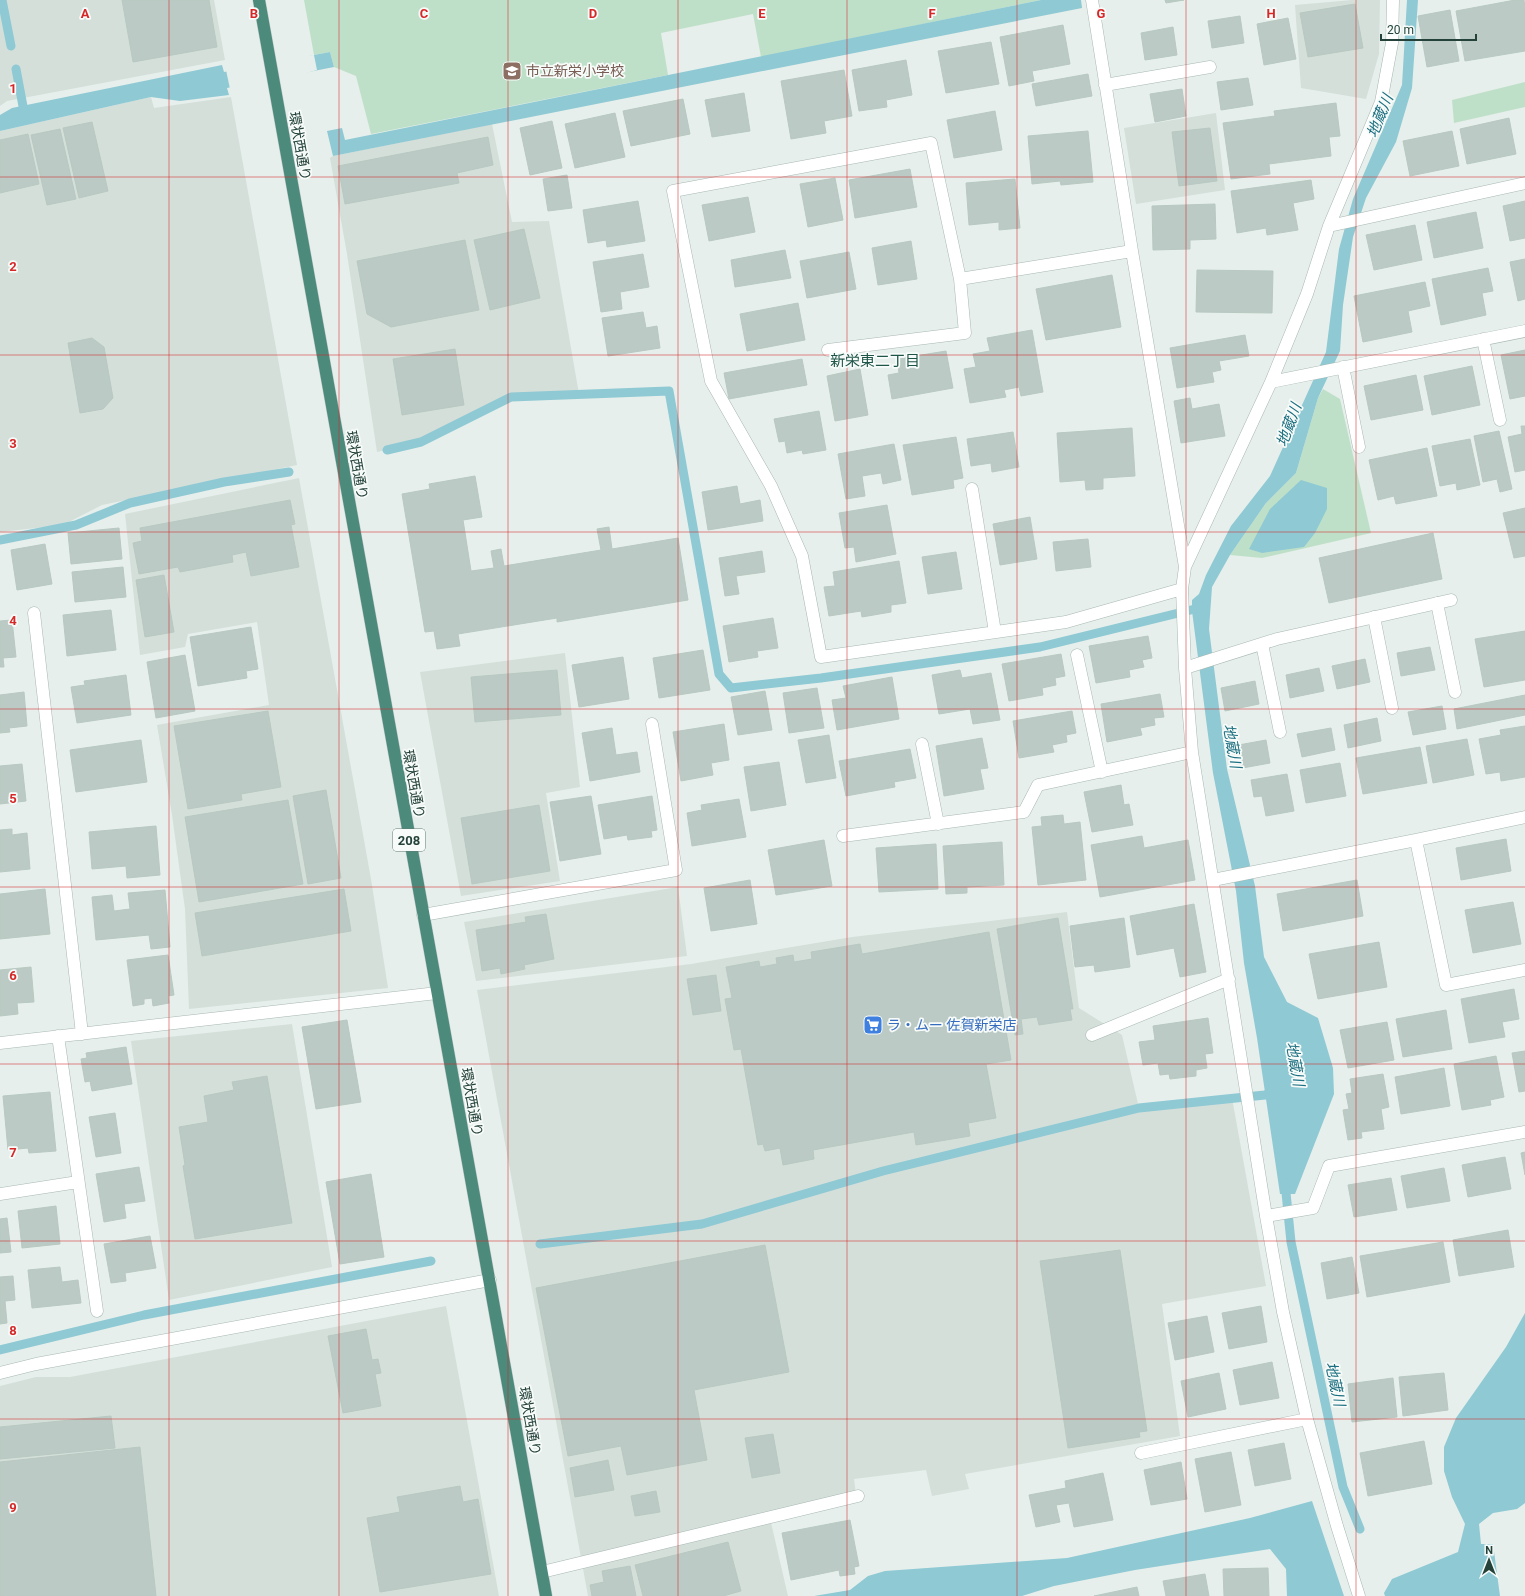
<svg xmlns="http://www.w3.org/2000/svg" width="1525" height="1596" viewBox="0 0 1525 1596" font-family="Roboto,'Noto Sans JP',sans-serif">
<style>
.built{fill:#d4dfda}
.green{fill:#bfe0c8}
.water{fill:#8ec9d4}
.pier{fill:#e6efeb}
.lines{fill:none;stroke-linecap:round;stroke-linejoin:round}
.stream{stroke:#8ec9d4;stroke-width:9}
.building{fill:#bbcac4;stroke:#b8c9c2}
.minor-casing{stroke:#a8b8b2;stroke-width:13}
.trunk-casing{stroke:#c2cac8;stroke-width:13}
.minor{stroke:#fff;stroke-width:12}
.trunk{stroke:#4c8a7c;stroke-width:12}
.grid{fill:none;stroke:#d62828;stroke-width:1;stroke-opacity:0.55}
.labels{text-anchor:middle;stroke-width:3.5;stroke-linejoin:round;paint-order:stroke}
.shield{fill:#f7fbf9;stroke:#637a73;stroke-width:1}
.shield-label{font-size:13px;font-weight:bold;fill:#24423a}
.education-label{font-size:14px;fill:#785e54;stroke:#f7fbf9;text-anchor:start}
.street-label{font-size:14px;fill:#24423a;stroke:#f7fbf9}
.shop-label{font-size:14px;fill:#366cbe;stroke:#f7fbf9;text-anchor:start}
.water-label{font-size:15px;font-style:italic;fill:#1c6f80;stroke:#f7fbf9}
.neighbourhood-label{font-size:15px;fill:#1f5548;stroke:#f7fbf9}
.grid-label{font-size:13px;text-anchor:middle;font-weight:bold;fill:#d62828;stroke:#f7fbf9;stroke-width:3.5;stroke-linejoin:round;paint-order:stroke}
</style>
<rect width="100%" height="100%" fill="#e6efeb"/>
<path class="built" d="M0,0H214L225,60L7,101L0,106Z
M1352,0H1380L1379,54L1366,99L1301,88L1295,5Z
M151,97L154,108L231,97L297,465L102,505L63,525L0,532V131Z
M1216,113L1225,190L1136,204L1124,128Z
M492,124L512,222L549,221L579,394L511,397L421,442L377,452L347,254L330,158L333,156Z
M299,478L371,879L388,988L189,1009L185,909L172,815L157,725L269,705L257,622L188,634L185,647L140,655L125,514Z
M565,653L580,787L546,793L560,881L461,896L420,672Z
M678,887L687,956L476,981L464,922Z
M1067,912L1079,1008L1122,1035L1139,1108L1232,1098L1266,1286L1162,1304L1180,1436L965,1474L969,1489L932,1496L926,1470L854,1479L856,1494L769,1514L788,1596H588L477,990L691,964L852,937Z
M292,1024L332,1267L169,1300L131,1041Z
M446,1306L499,1596H0V1386L36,1377H70Z"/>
<path class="green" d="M304,0H1041L761,57L753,14L661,33L668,75L371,134L356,76L334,67L330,52L314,55Z
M1525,82V107L1454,123L1452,100Z
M1323,389L1340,399L1371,533L1262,558L1230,555L1266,503L1296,473L1318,398Z"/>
<path class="water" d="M1041,0H1081L1082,8L333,156L327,131L342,128L345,140Z
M1407,0H1418L1412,88L1396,142L1366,198L1353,237L1343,305L1340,351L1318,398L1296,473L1266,503L1230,555L1212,587L1209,629L1227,769L1255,886L1264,957L1287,1002L1318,1018L1333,1068L1334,1094L1295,1194H1280L1257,1038L1244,963L1236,891L1213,773L1192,611V600L1199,594L1206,575L1231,526L1270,476L1326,352L1339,249L1353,199L1402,85Z
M330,52L334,67L227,88L229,95L180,101L151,97L0,131V115L12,108L222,65L224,72Z
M1301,480L1327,488V509L1315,533L1304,547L1262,553L1249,549L1270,509Z
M1525,1313V1503L1517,1509L1493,1513L1479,1524L1481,1544H1493L1500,1596H1385L1384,1593L1392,1579L1458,1552L1465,1524L1452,1497L1444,1471V1447L1456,1418L1506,1347Z
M1312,1501L1344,1596H1287L1286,1569L1270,1549L1135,1570L1054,1586L1022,1596H814L850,1590L868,1576L885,1571L1067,1558L1250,1518Z"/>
<path class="pier" d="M314,55L317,70L299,75L230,89L226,70L299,56Z"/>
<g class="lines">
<path class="stream" d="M2,0L11,46
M16,69L25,117
M387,450L421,442L511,397L669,391L719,674L731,688L821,678L1040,647L1203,607
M0,540L76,525L130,503L224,482L289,472
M1285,1183L1291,1242L1343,1487L1360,1529
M540,1244L702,1224L883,1171L1139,1108L1265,1095L1275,1091
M0,1350L144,1315L431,1261"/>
</g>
<path class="building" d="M122,0H209L217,47L133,62Z
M1165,0H1184L1166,3Z
M1515,0H1524L1525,8V51L1465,61L1456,11Z
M1355,4L1363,48L1308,57L1300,13Z
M1450,10L1459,61L1427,67L1418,16Z
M1240,16L1244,43L1212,48L1208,21Z
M1288,18L1296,59L1264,65L1257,24Z
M1063,25L1070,64L1032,71L1034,81L1009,86L1000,37Z
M1173,27L1177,55L1145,60L1141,33Z
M991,42L999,84L946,93L938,51Z
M906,60L912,95L886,100L887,107L859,111L852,70Z
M844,70L852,116L824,121L826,133L791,139L781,81Z
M1088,74L1092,96L1036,106L1032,84Z
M1248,78L1253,105L1221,110L1217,82Z
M1182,89L1186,116L1155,122L1150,94Z
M744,93L750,131L712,137L705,100Z
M683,99L690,134L631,146L623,111Z
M1336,103L1340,136L1329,137L1331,156L1269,164L1270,174L1231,179L1223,123L1275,116L1274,111Z
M995,111L1002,150L954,158L947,120Z
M615,113L625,157L575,168L565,124Z
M1509,118L1516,154L1467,164L1460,129Z
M552,121L562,168L530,175L520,128Z
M92,122L108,191L79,198L63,128Z
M1210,128L1217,181L1179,186L1172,132Z
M60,129L76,199L47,205L31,135Z
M1088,131L1093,182L1061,185L1060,181L1032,184L1028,136Z
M1452,131L1459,166L1410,176L1403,141Z
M28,134L39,184L0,193V140Z
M488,137L493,165L457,173L459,183L345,204L338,166Z
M910,169L917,207L855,218L849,180Z
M567,175L572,208L548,211L543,179Z
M835,178L843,220L808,227L800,184Z
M1015,179L1020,228L999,230V222L969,225L966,183Z
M1311,180L1314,199L1293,203L1298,230L1267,235L1266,228L1237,233L1231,191Z
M748,197L755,232L709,241L702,205Z
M638,201L645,241L607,247L606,240L588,243L583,210Z
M1525,201V238L1510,241L1503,206Z
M1215,204L1216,239L1190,240V249L1153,250L1152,206Z
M1476,212L1483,248L1434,258L1427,222Z
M1415,225L1422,260L1374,270L1366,235Z
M524,229L540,298L490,310L474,240Z
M465,240L479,310L391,327L367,314L357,261Z
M911,241L917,279L878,285L872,248Z
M785,250L791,278L735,287L731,260Z
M849,252L856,289L807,298L800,261Z
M643,254L649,287L620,292L622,309L601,312L593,262Z
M1525,259V299L1518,301L1510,262Z
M1488,268L1493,291L1482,293L1486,315L1441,325L1432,279Z
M1197,270L1273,271L1272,313L1196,312Z
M1112,275L1121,327L1046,340L1036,289Z
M1425,282L1430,306L1408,311L1412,332L1363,342L1354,296Z
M798,303L805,340L747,351L740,314Z
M643,312L646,328L657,326L660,348L608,356L602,318Z
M1032,330L1043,392L1021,396L1019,387L1004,390L1006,397L970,403L964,369L976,367L973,354L990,351L987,338Z
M1245,335L1249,356L1219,361L1221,370L1212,372L1214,382L1177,388L1170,348Z
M92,338L104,347L113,398L103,409L80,413L68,343Z
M455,349L464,405L402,415L393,359Z
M1525,350V396L1510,399L1501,355Z
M946,351L953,388L892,399L888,375L899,373L897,359Z
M802,359L807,385L729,399L724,373Z
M1472,366L1480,405L1432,415L1424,376Z
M860,369L868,415L835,421L827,376Z
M1416,375L1423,410L1371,420L1364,386Z
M1190,398L1192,409L1219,404L1225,436L1181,443L1174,401Z
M819,411L826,450L803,454L802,450L787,453L785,441L779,442L774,419Z
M1521,426H1525V470L1515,472L1508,437L1522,434Z
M1132,428L1135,476L1103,478V489L1086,490L1085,480L1060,482L1057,433Z
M1499,431L1512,489L1500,492L1497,479L1483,482L1474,436Z
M1013,432L1019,467L992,472L991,463L971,466L967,439Z
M956,437L963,478L953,480L954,488L912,495L903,445Z
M1470,439L1480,485L1457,490L1456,483L1440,486L1432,446Z
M894,444L901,480L883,484L881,473L862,476L865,496L846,499L838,454Z
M1427,448L1437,496L1396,504L1394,496L1378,500L1369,460Z
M475,476L482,517L463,520L471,571L494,568L491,551L501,549L504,566L601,550L597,529L609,527L612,549L678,538L688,600L557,622V618L458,634L460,646L437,649L434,631L425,632L402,494L430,489L429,484Z
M737,486L740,504L760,500L763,521L708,530L702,492Z
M290,500L295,524L291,525L299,567L251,576L246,552L232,555L233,562L180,572L178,567L139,574L133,543L142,541L140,528Z
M887,505L896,554L856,562L854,547L845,548L839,513Z
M1525,508V556L1514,558L1503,513Z
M1030,517L1037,559L1000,565L993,524Z
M119,528L122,559L71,564L68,533Z
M1433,533L1442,579L1329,603L1319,558Z
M1088,539L1091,567L1056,571L1053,542Z
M45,544L52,584L17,590L11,550Z
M762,551L765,572L736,576L739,594L725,596L719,558Z
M956,552L962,589L928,594L922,557Z
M899,561L906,603L891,605V612L862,617L861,611L829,616L824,587L835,586L833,572Z
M123,567L126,597L75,602L72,572Z
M164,575L174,632L145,637L136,580Z
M111,610L116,650L67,656L63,615Z
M773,618L778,648L757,651L758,657L729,662L723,626Z
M12,620L16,657L3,658L4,667H0V621Z
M251,627L258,669L246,671L247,678L198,686L190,637Z
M1525,631V680L1484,687L1475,639Z
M1148,636L1152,658L1142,660L1144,667L1129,670L1130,677L1096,683L1089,646Z
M1430,647L1435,670L1401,676L1397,653Z
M703,650L710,690L659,698L653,658Z
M1061,654L1065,676L1055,678L1056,685L1042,688L1043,695L1009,701L1002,664Z
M185,655L195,711L156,718L147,662Z
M623,657L629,699L579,707L572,665Z
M1365,659L1370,682L1337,689L1332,666Z
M1319,668L1324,691L1290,698L1286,675Z
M557,670L561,715L475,722L471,677Z
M960,670L962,678L991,673L1000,720L973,724L970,709L939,714L932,675Z
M126,675L131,715L77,723L71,687L85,685L84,681Z
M892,677L899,719L837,730L832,700L846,698L843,686Z
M1255,681L1259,704L1225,711L1221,688Z
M817,688L824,728L789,733L783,693Z
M765,691L772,730L738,735L731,697Z
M24,692L27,726L9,728L10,732L0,733V695Z
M1160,694L1164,717L1154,718L1155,725L1140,728L1142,735L1107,742L1101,704Z
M1525,695V715L1457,729L1454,709Z
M1442,706L1446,729L1413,735L1408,712Z
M268,711L281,787L241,794L242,800L188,809L174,726Z
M1072,711L1076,733L1066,735L1067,742L1052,745L1054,752L1019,758L1013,721Z
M1377,718L1381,741L1348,748L1344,725Z
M724,724L729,760L711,763L713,775L681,781L673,732Z
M1525,726V777L1501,781L1500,772L1486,774L1479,739L1501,735L1500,730Z
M612,728L616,755L637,752L640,772L590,781L582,733Z
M1331,728L1335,750L1302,757L1297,734Z
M829,735L836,778L806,783L798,740Z
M982,738L988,768L980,769L984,789L944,796L936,746Z
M1467,739L1474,775L1433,783L1426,746Z
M141,740L147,782L76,792L70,750Z
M1266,740L1270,763L1237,769L1233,746Z
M1420,747L1427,783L1363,794L1356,758Z
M910,749L916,778L894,782L895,787L846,796L839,761Z
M779,762L786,805L751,811L744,767Z
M1340,763L1346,796L1306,803L1300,770Z
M22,764L26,801L0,804V766Z
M1287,774L1294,811L1266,816L1262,796L1254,797L1251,780Z
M1121,785L1124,805L1129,804L1133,825L1092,832L1084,792Z
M326,790L341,878L308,884L293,796Z
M591,796L601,854L560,861L550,802Z
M652,796L657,830L651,831L652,837L628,840L627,835L604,839L598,805Z
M739,799L746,837L692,846L687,813L702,810L701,805Z
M288,800L303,884L199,902L185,817Z
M539,805L550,871L472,884L461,818Z
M1063,815L1064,824L1080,822L1086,880L1038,885L1032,827L1042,826L1041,817Z
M156,826L160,875L127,878L126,866L92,869L89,832Z
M12,829V835L27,833L30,869L0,872V830Z
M1142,836L1144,848L1188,840L1195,880L1100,897L1091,845Z
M1506,839L1511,871L1461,880L1456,848Z
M824,840L832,886L776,895L768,850Z
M1002,842L1004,885L967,887V893L946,894L943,846Z
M936,844L938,889L879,892L876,848Z
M750,880L757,924L711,931L704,888Z
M1357,880L1363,916L1283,931L1277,894Z
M45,889L50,934L0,939V894Z
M344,889L351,931L202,956L195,913Z
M165,890L170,947L151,949L149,935L96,940L92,897L112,895L114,911L130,909L128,893Z
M1513,902L1521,944L1473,953L1465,910Z
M1194,904L1206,972L1180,977L1174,948L1137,955L1130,916Z
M546,914L554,959L524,965L525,969L501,974L500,968L482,971L476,930L526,922L525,917Z
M1058,918L1073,1009H1070L1072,1020L1039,1025L1037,1017L1021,1019L1023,1034L1015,1035L997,929Z
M1124,918L1130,967L1095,972L1094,965L1075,967L1070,926Z
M989,932L1011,1060L986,1064L996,1118L968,1123L970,1136L916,1145L914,1132L813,1150L814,1159L783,1165L780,1148L765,1151L763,1144L758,1145L741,1049L734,1050L725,999L732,998L726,967L759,961L760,967L777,964L776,958L793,955L794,962L812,959L811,952L860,944L862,954Z
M1379,942L1387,987L1318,999L1309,954Z
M168,955L174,995L168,996L169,1003L153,1006L152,998L144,999V1004L133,1006L127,960Z
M31,967L34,1002L17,1003L18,1014L0,1016V970Z
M716,975L721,1011L693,1015L687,979Z
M1514,989L1519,1019L1502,1022L1505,1037L1469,1043L1461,999Z
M1446,1010L1452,1049L1403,1057L1396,1019Z
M1208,1018L1213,1053L1205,1054L1207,1068L1196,1070V1076L1170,1079L1169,1074L1160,1075L1158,1063L1143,1065L1139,1042L1155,1040L1153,1026Z
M347,1020L361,1102L316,1109L302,1027Z
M1387,1022L1394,1060L1348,1068L1340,1030Z
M126,1047L132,1084L92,1091L90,1081L85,1082L81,1059L87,1058L86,1053Z
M1525,1051V1091L1519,1092L1512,1053Z
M1496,1056L1504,1097L1490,1100L1491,1105L1462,1110L1454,1064Z
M1444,1068L1450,1106L1401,1114L1395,1077Z
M1383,1074L1389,1107L1381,1109L1384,1129L1361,1132L1362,1138L1348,1140L1343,1110L1349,1109L1346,1094L1352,1093L1350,1079Z
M267,1076L292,1223L195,1239L183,1166L185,1165L179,1127L208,1122L204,1096L234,1090L232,1082Z
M50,1092L56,1151L29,1153L28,1148L8,1150L3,1096Z
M115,1113L121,1153L96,1157L89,1117Z
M1525,1152V1175L1521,1153Z
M1505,1157L1511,1189L1468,1197L1462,1165Z
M139,1167L145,1201L124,1204L126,1218L104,1222L96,1174Z
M1444,1168L1450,1201L1407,1208L1401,1176Z
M371,1174L384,1257L340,1264L326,1182Z
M1391,1178L1397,1210L1354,1217L1348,1185Z
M56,1206L60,1244L22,1248L18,1211Z
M7,1218L11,1252L0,1253V1219Z
M1508,1230L1514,1267L1459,1276L1453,1240Z
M150,1236L156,1268L125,1273L126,1281L111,1283L104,1244Z
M1443,1242L1450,1282L1367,1297L1360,1256Z
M765,1245L789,1372L694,1390L707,1460L627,1475L621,1446L568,1456L536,1288Z
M1120,1250L1147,1431L1139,1432L1140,1437L1068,1448L1040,1261Z
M1352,1257L1359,1293L1327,1299L1321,1263Z
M60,1267L62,1282L78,1280L81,1303L32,1308L28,1270Z
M13,1276L15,1300L5,1301L7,1323L0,1324V1277Z
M1261,1306L1267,1342L1229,1349L1222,1313Z
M1207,1316L1214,1352L1175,1360L1168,1323Z
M366,1329L372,1360L378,1359L381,1373L375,1374L381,1406L343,1413L328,1336Z
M1272,1362L1279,1398L1240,1405L1233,1370Z
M1219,1373L1226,1409L1188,1417L1181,1381Z
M1444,1373L1448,1410L1403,1416L1399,1377Z
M1393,1378L1397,1417L1352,1422L1348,1384Z
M111,1416L115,1448L0,1459V1427Z
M773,1434L780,1473L752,1478L745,1438Z
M1424,1441L1432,1484L1368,1496L1360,1453Z
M1284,1443L1291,1479L1255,1486L1248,1450Z
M140,1447L156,1596H0V1462Z
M1231,1452L1241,1505L1205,1512L1195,1459Z
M608,1460L614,1490L575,1497L570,1468Z
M1181,1462L1187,1499L1151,1505L1144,1470Z
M1103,1473L1113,1520L1074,1527L1069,1503L1056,1505L1060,1522L1036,1527L1029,1495L1066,1488L1065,1481Z
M460,1486L463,1502L478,1499L491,1574L380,1592L367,1518L400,1512L397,1497Z
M656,1491L660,1512L635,1516L631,1496Z
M850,1520L859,1566L854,1567L855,1574L840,1576L839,1570L791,1580L782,1533Z
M728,1542L741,1591L723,1596H643L635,1565Z
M630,1566L636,1596H592L590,1585L604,1582L602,1571Z
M1268,1568L1269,1596H1224L1223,1569Z
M1205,1574L1209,1596H1166L1163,1581Z
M1137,1587L1139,1596H1094Z"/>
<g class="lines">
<g class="minor-casing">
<path id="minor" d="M1092,0L1132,251L1185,567L1182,589L1185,668L1192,752L1266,1216L1283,1312L1307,1419L1337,1526L1359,1596
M1105,85L1210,67
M1329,226L1525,183
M960,279L1132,251
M1483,339L1500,420
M828,350L965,333L960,279L931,143L673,191L711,381L771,486L802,556L821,657L1066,622L1182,589
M1343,367L1359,447
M1271,382L1525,331
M972,489L995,632
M1185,567L1271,382L1307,294L1329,226L1381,102L1392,43L1393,0
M1437,603L1455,692
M34,613L82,1034
M1374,617L1392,708
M1262,644L1280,732
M1077,655L1102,772
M1185,668L1277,639L1451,600
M922,744L938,824
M843,836L1024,812L1038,785L1192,752
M1416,840L1446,985L1525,970
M1213,880L1416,840L1525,817
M423,915L676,870L652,724
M1092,1035L1229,979
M58,1036L97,1311
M0,1043L437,993
M0,1194L78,1182
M1266,1216L1313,1208L1329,1166L1525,1132
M0,1373L36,1364L490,1280
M1141,1453L1307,1419
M542,1572L858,1496"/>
</g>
<g class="trunk-casing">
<path id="trunk" d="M259,0L546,1596"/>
</g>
<use href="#minor" class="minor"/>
<use href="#trunk" class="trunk"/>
</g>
<path class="grid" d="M169,0V1596M339,0V1596M508,0V1596M678,0V1596M847,0V1596M1017,0V1596M1186,0V1596M1356,0V1596M0,177H1525M0,355H1525M0,532H1525M0,709H1525M0,887H1525M0,1064H1525M0,1241H1525M0,1419H1525"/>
<defs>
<g id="school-square" transform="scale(1)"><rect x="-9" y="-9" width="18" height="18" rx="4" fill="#8d6e63" stroke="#f7fbf9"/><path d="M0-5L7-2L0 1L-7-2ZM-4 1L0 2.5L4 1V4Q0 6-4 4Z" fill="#fff"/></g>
<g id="supermarket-square" transform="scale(1)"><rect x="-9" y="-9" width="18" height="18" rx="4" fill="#3f7fe0" stroke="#f7fbf9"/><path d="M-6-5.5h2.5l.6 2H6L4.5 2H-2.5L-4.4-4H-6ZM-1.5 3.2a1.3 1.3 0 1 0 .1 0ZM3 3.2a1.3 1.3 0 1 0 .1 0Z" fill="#fff"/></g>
</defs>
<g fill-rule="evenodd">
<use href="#school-square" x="512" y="71"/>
<use href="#supermarket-square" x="873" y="1025"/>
</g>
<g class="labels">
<rect class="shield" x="393" y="829" width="32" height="22" rx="3"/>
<g class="shield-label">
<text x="409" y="845">208</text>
</g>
<g class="education-label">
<text x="526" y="76">市立新栄小学校</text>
</g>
<g class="street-label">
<text transform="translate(300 146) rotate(80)" y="5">環状西通り</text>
<text transform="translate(357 465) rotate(80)" y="5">環状西通り</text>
<text transform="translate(414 784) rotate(80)" y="5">環状西通り</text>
<text transform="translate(472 1102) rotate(80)" y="5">環状西通り</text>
<text transform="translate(530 1421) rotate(80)" y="5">環状西通り</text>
</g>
<g class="shop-label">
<text x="887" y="1030">ラ・ムー 佐賀新栄店</text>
</g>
<g class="water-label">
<text transform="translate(1380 116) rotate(-68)" y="5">地蔵川</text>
<text transform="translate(1289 425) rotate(-70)" y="5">地蔵川</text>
<text transform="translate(1232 746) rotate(80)" y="5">地蔵川</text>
<text transform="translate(1295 1064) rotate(80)" y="5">地蔵川</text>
<text transform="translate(1335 1384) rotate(78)" y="5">地蔵川</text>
</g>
<g class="neighbourhood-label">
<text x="875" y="366">新栄東二丁目</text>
</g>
</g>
<g class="grid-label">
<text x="85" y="18">A</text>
<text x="254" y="18">B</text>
<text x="424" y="18">C</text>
<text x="593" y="18">D</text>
<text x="762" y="18">E</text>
<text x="932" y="18">F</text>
<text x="1101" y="18">G</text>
<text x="1271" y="18">H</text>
<text x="13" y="93">1</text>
<text x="13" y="271">2</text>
<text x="13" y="448">3</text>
<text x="13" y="625">4</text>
<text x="13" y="803">5</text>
<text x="13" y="980">6</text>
<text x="13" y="1157">7</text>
<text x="13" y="1335">8</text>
<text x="13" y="1512">9</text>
</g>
<g transform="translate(1489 1560)" stroke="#f7fbf9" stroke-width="3" paint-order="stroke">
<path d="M0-3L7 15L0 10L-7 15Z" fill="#24423a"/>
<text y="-6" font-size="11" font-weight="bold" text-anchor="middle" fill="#24423a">N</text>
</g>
<path d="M1381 34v6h95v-6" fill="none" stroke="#24423a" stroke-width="2"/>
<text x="1387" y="34" font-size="12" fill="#24423a" stroke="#f7fbf9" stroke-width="3" paint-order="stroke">20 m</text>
</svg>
